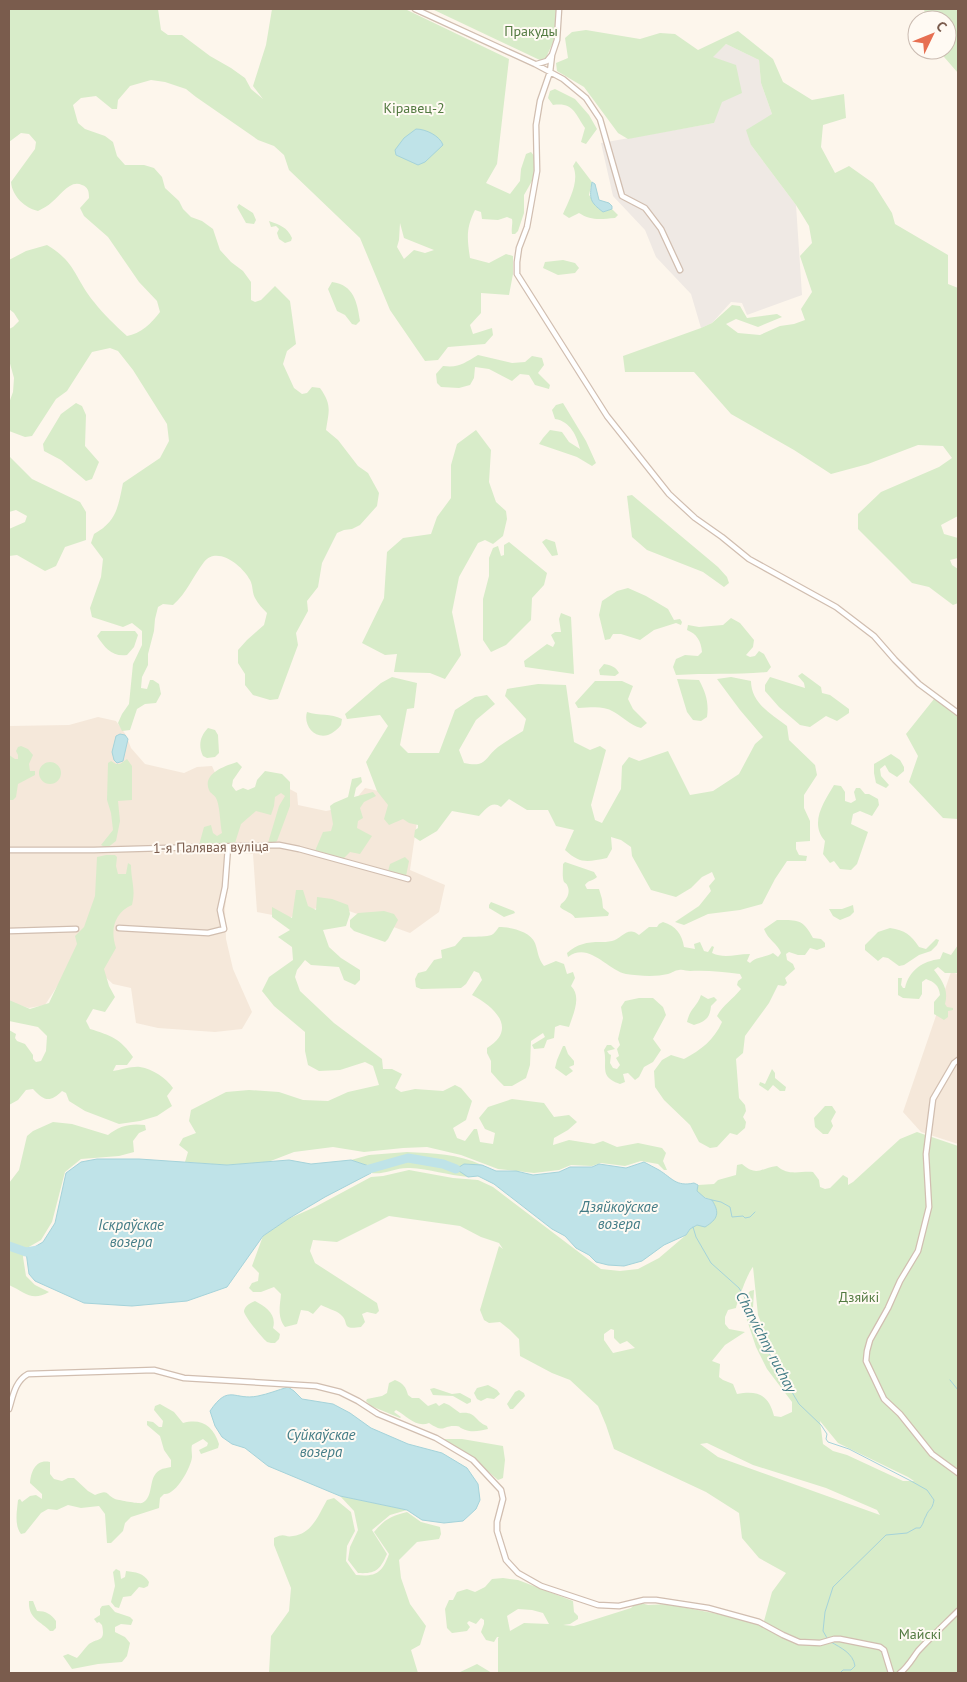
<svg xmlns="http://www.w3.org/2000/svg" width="967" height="1682" viewBox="0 0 967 1682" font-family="'PT Sans',sans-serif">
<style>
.residential{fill:#f5e8da}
.industrial{fill:#efe9e4}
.green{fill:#d8ecc9;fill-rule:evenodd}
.water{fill:#bfe3e8;stroke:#a5d3da}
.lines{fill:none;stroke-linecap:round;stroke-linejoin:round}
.stream{stroke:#a5d3da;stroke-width:1}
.river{stroke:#bfe3e8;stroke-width:9}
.minor-casing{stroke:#d1beb0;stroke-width:7}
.minor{stroke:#fff;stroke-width:4.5}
.labels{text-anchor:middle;stroke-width:4;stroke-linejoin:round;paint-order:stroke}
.park-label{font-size:14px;fill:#537a41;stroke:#fffaf3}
.street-label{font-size:14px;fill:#7a5c4d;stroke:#fffaf3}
.water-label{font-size:15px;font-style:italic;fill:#437c86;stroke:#fffaf3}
</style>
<rect width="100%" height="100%" fill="#fdf6ec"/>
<path class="residential" d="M98,717L116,721L126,735L131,748L145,764L184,773L197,767L212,766L228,802L284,786L297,793L298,805L326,811L350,806L365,788L415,799L417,821L410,870L445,885L439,912L410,933L349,911L320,907L288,918L257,912L253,854L231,852L225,909L226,939L233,969L252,1012L242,1029L215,1032L158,1028L136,1023L131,988L113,984L93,966L58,985L45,1005L29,1008L9,1002V726L69,725Z
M951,972L958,974V1144L921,1132L903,1112Z"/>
<path class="industrial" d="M726,44L759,60L761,83L772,114L751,145L796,205L802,295L747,315L742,303L731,302L712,323L701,328L691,294L656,257L645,230L613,196L601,143L714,123L712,57Z"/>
<path class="green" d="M9,9H158L161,30L168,35H182L210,56L231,68L245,78L251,89L263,99L253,86L266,45L272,9H405L509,59L497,164L486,183L510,194L520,181L521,169L526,154L531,152L535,157V169L532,181L524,195V213L518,231L515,234H512C511,228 513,224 512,219L507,217L498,220L482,219L481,212L475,210C466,228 467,238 470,258L489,263L506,254L513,256V274L509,295L481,293V313L470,325L473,334L492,328L493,335L485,344L448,347L438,360L425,361L390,310L360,238L289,170L284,155L274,146L258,140L196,97L186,89L165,82L151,80L130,86L118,100L117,109H112L96,96L81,98L73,105L78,123L85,129L105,136L113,142L117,156L125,165H144L154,168L162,177L165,188L179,201L183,209L191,217L202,221L213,229L220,250L231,262L243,271L251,282V300L255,302L261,300L275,286L290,301L296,344L287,351L283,364L294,388L302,394L307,393L312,387L320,388C332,405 329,410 326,430L338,440L358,466L368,473L379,493L377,506L360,525L352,529L344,530L337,533L322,563L318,587L307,601L308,611L296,633L298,645L278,699L270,700L253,695L245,685V674L238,663V650L247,640L264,625L267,613C263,609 258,604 255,598C252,593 253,585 250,580C243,566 217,545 204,562C193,576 187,593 173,605L163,604L158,607L155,619L154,631L148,654V665L142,677L141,688L147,689L150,680H153L159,684L161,694L156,703L145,704L137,709L130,730L122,731L118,723L122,714L129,704L133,664L142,645V631L132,623L123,627L92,617L90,608L101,577L103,559L91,543L94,534C117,521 118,507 123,483L160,458L169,441L167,424L133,370L118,351L110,348L92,352L67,391L56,399L32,436L25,437L9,431V403L13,392L14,378L9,360V329L13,327L19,321L14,313L9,309V260L26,251L47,245C76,262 75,279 94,302C104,315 115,325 127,336C140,334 152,323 160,312L157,301L139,282L108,237L84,216L80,208L89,198C89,191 88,187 82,185C70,179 60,196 52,202C48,206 43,208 38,211C25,208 12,196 11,182L35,149L36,142L29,134L21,133L9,142ZM400,223L404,238L434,250L425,253L414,250L404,259L397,247L399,240Z
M432,9H556L554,40L544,62Z
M924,9H958V73L938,50H947V20H926Z
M586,30L640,39L660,33L675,34L698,50L738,31L773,59L783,82L812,100L844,94L846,118L823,125L821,147L835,173L849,166L873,183L892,213L895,224L948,255V284L958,288V516L941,525L944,534L958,538V558L950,560L952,565L958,569V603L953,605L929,587L912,583L858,529V514L881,492L939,467L952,458L943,446L918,445L868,464L831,474L794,450L731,414L694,372H625L623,356L701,328L712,323L732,305L740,306L747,318L777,314L782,317L758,327L736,319L726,324L738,333L760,335L780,326L794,324L805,320L801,309L812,292L800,256L812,243L809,226L796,205L751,145L746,130L772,114L761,83L759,60L726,44L713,57L736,65L742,93L722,102L714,123L628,139L618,133L584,87L557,71L556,63L568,58L565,38L572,32Z
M555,89L575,99L589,115L597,129L586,144L581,142L585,128C575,113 573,102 553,105L548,98L550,91Z
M576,161L592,182L589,195L603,212L612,209L618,215L615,218C601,219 591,221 579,213L569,218L563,214C569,200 580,181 573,166Z
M239,204L253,213L256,220L254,224L246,223L237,207Z
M269,221C280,225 287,227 292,238L291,241L285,243L279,239L277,233L279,229L276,226L271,227Z
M563,260L575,263L579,268L575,273L558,275L543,268L545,262Z
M332,282C354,285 357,302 360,321L356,325L352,324L345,315L337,311L328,289Z
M478,355L512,363L525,362L532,356L542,358L544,365L538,373L550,385L549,389L535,385L529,375L520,374L512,381L489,369L475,367L474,378L470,385L459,388L441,387L437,383L436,374L443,366C460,368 464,363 478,355Z
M76,403L82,406L86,415L85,446L99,462L92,479L86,481L61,460L44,451L43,444L61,414Z
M563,403L586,441L596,463L592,466L577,457L539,444L543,438L550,430L562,432L569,442L580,449C577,436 570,421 555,419L552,410L556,405Z
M476,430L491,450L489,482L496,502L506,511L507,519L503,536L493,544L485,540L478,543L459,577L452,612L461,655L445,679L430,673L394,672L397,654L385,655L362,643L384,598L387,552L403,538L431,534L437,517L451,498V465L457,444Z
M9,456L32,479L80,502L86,512V540L65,547L56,566L45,571L17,555L9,556V529L25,522L27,516L16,510L9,512Z
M632,495L718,567L727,577L729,583L724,587L703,572L647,550L632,537L627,496Z
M546,539L555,542L558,555L552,556L542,542Z
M509,542L547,573L544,585L532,598L531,620L506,645L491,652L483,640V599L489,576V558L493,548L498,546L501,556L504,555V545Z
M628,588L646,596L668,609L674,620L680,619L682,622L681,625L676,623L654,630L640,640L621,634H613L610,639L605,640L599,615L602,601L617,591Z
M561,613L571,617L574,674L525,667L524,661L547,644L553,647L555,643L551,635L555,632H561L559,619Z
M731,618L740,623L754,640L753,647L746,655L750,657L755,656L759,651L764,654L771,667L767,672C737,675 707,673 676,675L673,667L676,659L685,655L698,656L702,652C701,641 697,634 687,630L688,625L699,627L723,625Z
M101,631H135L138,635L134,647L127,655C112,657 105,648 97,636Z
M604,664C611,665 616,667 619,673L615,676L600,675L599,670Z
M802,673L821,687L822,693L830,695L849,709V713L837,721L826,716L810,727L800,725L779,707L765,691V685L770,677L805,688L804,683L798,676Z
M392,677L417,683L414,708L407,709L400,745L408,753H439L455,710L475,697L487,695L495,704L476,720L459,750L464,763C487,768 484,758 498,747C506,741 515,736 523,731L526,719L505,696L507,689L538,684L566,685L574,742L590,750L600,746L606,750L591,805L595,820L602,823L621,789L622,766L629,757L639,761L668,751L690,795L713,791L739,774L755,744L763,737L740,710L717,679L731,677L751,681C751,703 771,714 787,726L789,740L815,765L817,775L804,795V808L810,821V841L796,842V849L799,855L807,856L806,861H787L775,879L762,904L740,910L708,914L684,925L675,922L699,906L711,891L709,886L715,879L712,872L702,877L691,888L676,897L651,890L632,856L631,847L621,840L611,837L612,849L607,858C587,862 580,864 565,850L574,830L556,826L548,810H527L509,799L501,807C492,800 486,809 479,816L452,811L437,831L420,841L414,837L415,830L418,828V825L409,823L403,819L389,825L384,819L388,805L377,791L366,762L388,726L380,715L347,719L345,714L381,683Z
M677,679L699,680C706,693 709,703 707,717L701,721L693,720L687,712Z
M595,681H622L633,686L628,699L633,709L647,723L641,728C630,725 623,717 614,712C602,705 591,708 578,708L575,703Z
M934,699L957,712L958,711V819L943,818L909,782L918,756L906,734Z
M307,712C319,716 331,713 342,719L341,725C338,729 333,733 328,735C314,739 303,725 307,712Z
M208,728L215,730L218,735L219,753L215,757L207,758L203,756C198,746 200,736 208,728Z
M21,746L28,749L33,755L29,764L30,771H35V775L18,784L16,797L13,800H9V755L15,759H18V755L16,751L18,747Z
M891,754L900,760L904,767V771L897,777L889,772L885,765L880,769L881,776L889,785L886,788L876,783L874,773V764Z
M127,759L132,766V800L118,801L120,821L116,841L107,848L101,845L113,830L111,813L107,800L108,763L111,761L116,764H120Z
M39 773a11 11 0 1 1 22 0a11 11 0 1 1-22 0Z
M237,762L242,767L233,780L232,786L236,791L243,788L248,790L255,787L257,780L265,771L282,774L290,782V806L277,841L271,844L268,843L279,806L285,796L281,793L275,797L274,806L271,815L256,811L241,824L235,843L199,845L204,827L211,825L213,833L217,836L222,833C220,824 220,805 216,798C214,795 212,794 210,792C200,774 225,766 237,762Z
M361,777L362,782L356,788L354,797L373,792L376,796L364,802L360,808L363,818L358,821L357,828L372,836L360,854L350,852L343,859L315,851L323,832L331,831L333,824L330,806L334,803L348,797L352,779Z
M834,785L841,786L845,792V801L851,803L856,800L854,792L856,788H860L865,794H869L878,799L879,805L872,816L860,811L853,814L851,824L868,832L857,864L851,870L840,869L834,861L830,863L823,854L825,841C809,823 824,802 834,785Z
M106,855H115L117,857L116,866L118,874H126L128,863L131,865C131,881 136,889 132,905C114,913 110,930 116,948L104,969L109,986L115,997L105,1012L93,1009L86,1021L90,1029C110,1035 121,1039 133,1057L127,1065H116L113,1071C121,1070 132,1066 140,1067C153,1069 166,1078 173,1088L167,1096L172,1106L157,1116L140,1121L119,1124L85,1111L69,1101L66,1093L62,1091C50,1103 44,1101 33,1089L26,1090L18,1100L9,1105V1030L16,1034L15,1038L17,1041L25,1044L33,1055V1059L36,1062L41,1061L46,1051L47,1036L38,1027L9,1021V1000L30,1009L49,1003L77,944L75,936L84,927L95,896L97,857Z
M405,857L409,861L406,876L392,873L388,871L390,864Z
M565,862L594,872L597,877C593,881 588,880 585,885L587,889H599L602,899L603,908L609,913L608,916L575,918C572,912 565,912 560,907L561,904C567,900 571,892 567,885C567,884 565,883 564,882C562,877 563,870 563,864Z
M296,890H303L308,906L316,910L317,897L332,899L348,905L350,914L346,926L323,930L329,947L341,958L360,970V980L355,985L344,980L339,967L311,965L305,960L297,970L295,977L300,991L334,1023L382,1059L383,1069H392L402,1074L395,1088L401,1092L415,1089L443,1091L455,1085L461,1088L472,1101L466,1120L453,1128L457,1138L465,1141L474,1129H477L480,1142L493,1144L495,1133L485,1129L479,1118L488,1107L512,1099L544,1103L554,1117L569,1115L577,1122L568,1130L554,1138L553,1145L569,1140L594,1144L603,1141L617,1147L638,1143L662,1148L666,1153L663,1161L667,1170H664L658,1164L641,1161L625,1166L601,1163L592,1166L571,1165L559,1170L534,1173L498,1169L461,1155L427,1147L403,1148L364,1152L333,1147L294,1152L268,1162L227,1165L185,1162L188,1152L179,1145L183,1138L196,1133L189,1121L191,1110L226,1092L249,1090L279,1092L303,1100L328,1101L348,1092L379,1085L373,1066L365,1062L340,1070L319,1071L308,1065L305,1051V1032L274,1006L262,991L269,977L293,960L292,947L278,937L290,930L272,917V907L292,918Z
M491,902L514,911L515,913L504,917L489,908V905Z
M853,905L854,912L850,916L840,920L833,916L829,909H842Z
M384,911L394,914L398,920L388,939L385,942L354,931L350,927V920L358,913Z
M777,920C798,920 803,919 813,938L821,939L825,943V947L817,950L810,948L805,955H798L789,952L786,954L787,960L793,964L795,969L785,978L787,983L784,986L778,985L769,1003L745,1036L743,1053L736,1059L739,1098L745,1105L746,1111L743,1117L746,1122L745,1128L737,1135L730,1133L717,1147L710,1148L699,1142L690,1125L664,1100L655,1087L654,1071L662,1060L671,1055L684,1059C701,1050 714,1040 722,1022L717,1016C723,1005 733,999 741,989L737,985L738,981L742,978L740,974C723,972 707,970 690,971C687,971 682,969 679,970C675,970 672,973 668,974C656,977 639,976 626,974C607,970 589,941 568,957L567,953C577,944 587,942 600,942C603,942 608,942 612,941C621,939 628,925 639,935L649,927H657L659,924L663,922C676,926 682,934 684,947L695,949L694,944L700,942L704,951L708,952L712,946L714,947L712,953C725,959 735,954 750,954L747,961L750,963C757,956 764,958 773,953L778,957L781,953C778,944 768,940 764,929Z
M499,927C510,927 530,931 535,943C538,951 538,959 544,966L556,961L564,964L567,974L573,972L575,978L571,986C582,997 573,1014 569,1027L560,1025L555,1027L554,1038L547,1040L544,1048L534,1049L532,1045L545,1037L543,1033L531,1041L530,1065L526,1078L512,1086H504L498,1080L491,1072V1061L487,1053V1048C518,1029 495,1007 472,995L482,980L479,973L474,971L466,984L461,988L421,989L416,987L415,979L418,973L426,971L434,960L442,958L441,950L455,946L463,937C470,936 488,938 493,934C494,934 498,928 499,927Z
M890,928C905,930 911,935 919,947L926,949L936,939L939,940L937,945L931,951L919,955L904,965L899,966L888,958L883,957L878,961L865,950V945L878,932Z
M958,945V973H945L938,967L934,970C942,980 949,990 945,1004L947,1007L953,1008V1010L948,1011V1017L944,1020L934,1014V1002L940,995C939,985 934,982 926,979L922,982V994L919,999L903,998L898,995V978H902L901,985L903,988H905C909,970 923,961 940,959L943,952L951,955Z
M701,995L708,999L714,997L717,1000L711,1006C710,1018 706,1021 694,1025L687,1022C690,1008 697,1007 701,995Z
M639,998H653L663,1007L666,1015L653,1039L661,1050L653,1062L644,1067L639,1077L635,1080L628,1073L623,1074L625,1082L620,1084C598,1077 608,1066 604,1050L607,1045H611L615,1049L607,1051L609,1054L611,1055L610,1063L613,1068L617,1069L620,1065L616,1058L619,1056L617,1049L620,1045L618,1039L623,1018L621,1007L625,1001Z
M563,1046H565L568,1054L574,1061V1065L569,1067L573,1071L566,1076L555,1068L557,1060Z
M772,1069L775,1073V1078L786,1087L785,1091H780L773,1085L768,1091L759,1085L760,1082L765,1084Z
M825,1106H832L836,1112L831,1121L833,1126L828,1134H823L815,1127L814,1118Z
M53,1122L72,1124L108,1135C119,1126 130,1123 145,1125L146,1130L139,1133L133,1141L134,1152L119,1156L81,1159L65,1172L52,1222L41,1240L27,1248L23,1257L26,1276L35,1285L49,1292C31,1302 25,1292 9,1285V1183L19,1170L27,1136L33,1131Z
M917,1132L958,1146V1673H498V1638L499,1637H497L494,1642L486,1640L481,1632L484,1624V1620L481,1618L476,1624L469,1621L467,1623L470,1627L467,1631L452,1633L447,1628L445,1609L449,1600H453L457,1592L467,1589L475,1592L485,1587L492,1579L503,1578L518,1580L573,1601L574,1612L578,1616V1619L570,1624L563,1625L574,1626L631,1608L634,1605L641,1603L648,1605L667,1604L733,1617L755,1623L764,1621L772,1592L786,1573L759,1558L742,1538L739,1513L706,1492L614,1449L606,1425L598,1406L570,1380L552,1373L520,1356L519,1339L510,1330L500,1322L489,1323L484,1320L480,1310L499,1246L503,1249L499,1243L481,1237L460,1226L389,1216L337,1242L313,1240L310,1251L315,1263L377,1303L379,1311L376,1314L367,1312L362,1314L365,1322L361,1327C339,1330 351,1323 340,1314C335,1310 326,1308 321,1305L313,1314L308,1311L301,1310L297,1324L285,1327C277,1317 280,1306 281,1294L274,1287L261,1292H253L249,1288L252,1283L258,1281L259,1273L252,1266L263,1236L288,1219L315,1207L371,1177L383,1176L409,1170L453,1178L478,1180L493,1187L601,1269L620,1271L638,1269L659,1258L686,1235L690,1229L697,1225L712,1200C706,1198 702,1197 697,1191L698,1185L714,1184L718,1180L736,1175L737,1165L742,1164C757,1177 761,1168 777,1166C788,1176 799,1171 813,1172L819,1180L820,1187L825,1189L830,1188L843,1175L848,1178V1185L853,1182L900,1139ZM753,1267L758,1315L773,1352L793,1387L777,1371L761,1337L753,1308L754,1290L750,1291L741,1302L756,1347L767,1369L792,1402V1412L781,1417L774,1416C769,1395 758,1390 737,1394L733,1384L723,1380L719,1377L720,1364L712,1361L725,1345L745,1332L729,1329L725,1324V1317L728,1310L736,1308C738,1300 748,1272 753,1267ZM611,1329L614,1330V1338L620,1344L627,1341L635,1348L613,1353L604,1340V1334ZM820,1421L838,1443L908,1477L914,1481H903L847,1455L833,1451L823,1444ZM707,1443L753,1465L826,1488L877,1510L880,1515L718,1457L700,1444ZM518,1609L532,1610L543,1613L549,1624L524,1623L510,1631L507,1616Z
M407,1152C433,1153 458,1154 482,1165L464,1164L457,1169L468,1177C448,1175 429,1169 410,1168C396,1167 385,1175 371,1173L372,1167L351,1160L369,1155Z
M255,1301C266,1307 277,1314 273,1328L280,1334L279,1339L275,1343C272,1343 270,1343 267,1342C263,1339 243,1315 244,1311C245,1305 251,1303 255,1301Z
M395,1380C403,1383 406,1387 408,1395L412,1398H419L428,1406L436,1403L439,1406L444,1403L449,1405L460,1413C477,1411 474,1421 487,1426L488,1429C480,1431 471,1433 463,1429C458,1427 462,1427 456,1426C442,1425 445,1434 429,1423C416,1428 407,1416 396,1410L394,1412L401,1417L400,1418L371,1406L366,1401L367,1399L382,1396L387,1393L389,1383Z
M488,1385L497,1390L500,1394L494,1399L487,1398L481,1401L477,1399L474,1393L477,1388Z
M434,1388L452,1394L460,1393L471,1399V1402L467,1404L453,1396L433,1395L430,1389Z
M519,1390L524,1393L525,1396L513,1409H510L507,1404L515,1392Z
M160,1404L174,1412L183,1423C202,1418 213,1426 219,1444L218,1448L201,1454L199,1450L207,1446L208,1443L203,1439L192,1445C191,1449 192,1452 192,1457C191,1468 175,1496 164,1494L160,1498L159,1508L131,1517L125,1523L123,1531L111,1543H107L105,1514L99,1506L81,1508L68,1505L57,1510L48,1509L41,1513L25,1533L21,1534C14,1525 17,1511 18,1500L20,1499L22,1502L30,1496L36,1495L42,1499V1494L30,1483C31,1471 36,1459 50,1462V1474L54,1479L62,1481L68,1478H74L88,1491L95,1495C109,1489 105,1494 115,1499C118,1500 139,1504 142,1503C155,1497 147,1477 160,1470C163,1468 168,1468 171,1467V1460L164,1450L160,1436L147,1425V1421L153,1422L159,1427H162L163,1421L154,1410L155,1406Z
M443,1439H462L503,1446L505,1460L503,1478L498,1480L474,1459Z
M340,1496L407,1510L390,1515L372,1530L387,1554C380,1570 376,1574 358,1573L348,1560L350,1547L358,1530L354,1511Z
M334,1498L351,1512L355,1531L347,1546L346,1561L356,1575C376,1577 382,1573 389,1554L374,1532C385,1519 391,1516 407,1512L421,1522L440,1527L441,1534L439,1539L417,1542L399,1560L401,1578L410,1604L426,1626L420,1645L411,1650L418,1673H269L271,1636L289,1611L291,1588L274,1545V1538C286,1532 284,1538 293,1536C312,1534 319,1514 327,1500Z
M116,1569L120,1571L121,1579L125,1577L126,1571C135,1572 144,1573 149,1582L148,1586L144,1588L139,1587L131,1596L123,1597L119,1608L115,1607L111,1602L115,1586L113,1572Z
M29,1601H33L37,1611C46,1611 51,1614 56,1621V1628L53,1631H50C41,1621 28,1619 29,1601Z
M109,1605L115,1612L130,1617L133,1620L131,1625L121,1624L115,1627V1632L125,1637L130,1643L127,1656L122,1662L98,1664L72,1669L63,1656L68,1654L77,1658C81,1654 84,1649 88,1645C97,1637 106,1644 102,1625L99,1622L97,1623L94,1619L100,1615V1609L102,1606Z
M477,1664L492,1673H458Z"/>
<path class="water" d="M416,129C426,129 440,136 443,145L425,162L418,165L396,155L395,150L404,138Z
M592,182L595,184L599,200L609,203L612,206V209L603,212C590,202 589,199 592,182Z
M120,734L125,735L128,739L123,761L117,763L114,760L112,752L116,736Z
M97,1159H139L227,1165L289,1160L311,1164L351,1160L372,1167L371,1173L325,1197L288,1219L263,1236L227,1287L187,1301L132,1306L84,1303L35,1281L29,1274L26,1252L43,1242L55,1223L66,1173L81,1162Z
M644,1162C649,1165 654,1167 659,1170C672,1178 676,1187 694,1183L698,1185L697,1191L705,1198L712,1200C720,1213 718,1219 705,1227L697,1225L690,1229L686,1235L664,1245L642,1261L624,1266L608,1265L596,1262L589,1255L576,1248L565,1236L552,1229L494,1184L478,1176L468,1177L456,1169L464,1164L482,1165L496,1171H516L533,1175L559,1172L570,1167H592L599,1164L626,1168Z
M288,1387L294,1391L302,1399L333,1404L350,1413L371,1428L408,1444L442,1453L467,1468L478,1484L480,1500L476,1509L463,1521L444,1523L422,1520L407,1510L340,1496L268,1466L245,1448L232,1444L222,1437L215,1426L210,1411C229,1383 234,1401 258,1396C268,1394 278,1390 288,1387Z"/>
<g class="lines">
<path class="stream" d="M712,1200L721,1202L730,1207L732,1217L743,1216L745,1218L750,1217L755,1212
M693,1227L696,1237L711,1263L739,1288L748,1303L752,1318L763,1343L799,1404L821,1425L827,1434L826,1439L828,1442L849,1449L911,1481L927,1490L934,1500C932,1511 929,1508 926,1516C923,1521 924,1523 920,1528H916L907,1533L886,1535L833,1587L825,1612L823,1631L827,1638
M950,1380L958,1390
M831,1642C841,1648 853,1653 855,1666L851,1670H843L840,1673"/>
<path class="river" d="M362,1171L408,1158L443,1164L456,1169
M9,1246L26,1252L38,1250"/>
<g class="minor-casing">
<path id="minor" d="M415,9L535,64L563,79L586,98L600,119L622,196L645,208L661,229L680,270
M559,9L557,40L552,55L550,72L540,101L536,125L537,171L527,227L519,248L517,262V274L607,416L669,494L695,518L722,537L749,559L836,607L874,636L895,660L919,684L958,713
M537,64L547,61L551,56
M9,850H94L279,845L299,849L408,879
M119,928L208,933L224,929L220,910L225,887L228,847
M9,931L76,929
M958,1060L954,1063L933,1099L926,1154L929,1207L918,1251L900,1281L888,1308L870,1340L867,1351L866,1361L884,1399L900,1414L932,1454L958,1473
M9,1409C13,1396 15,1381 28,1374L154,1370L184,1378L316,1386L340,1392L358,1401L378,1414L436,1438L473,1460L501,1490L503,1499L497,1522V1531L506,1560L518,1573L541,1586L598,1605L619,1606L644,1600H656L708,1608L759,1622L783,1635L799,1642L820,1643L834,1639H840L880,1647L884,1650L891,1673
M900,1673C908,1667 912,1659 918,1651C931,1637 945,1624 958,1611"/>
</g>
<use href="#minor" class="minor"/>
</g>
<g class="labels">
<g class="park-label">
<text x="531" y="36">Пракуды</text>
<text x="414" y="113">Кіравец-2</text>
<text x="859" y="1302">Дзяйкі</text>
<text x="920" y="1639">Майскі</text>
</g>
<g class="street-label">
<text transform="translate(211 847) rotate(-1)" y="5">1-я Палявая вуліца</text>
</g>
<g class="water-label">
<text x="619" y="1212">Дзяйкоўскае<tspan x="619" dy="17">возера</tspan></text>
<text x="131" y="1230">Іскраўскае<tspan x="131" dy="17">возера</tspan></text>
<text transform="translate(766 1342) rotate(62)" y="5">Charvichny ruchay</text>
<text x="321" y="1440">Суйкаўскае<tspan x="321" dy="17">возера</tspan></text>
</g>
</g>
<rect width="967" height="1682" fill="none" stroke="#7a5c4d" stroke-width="20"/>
<g transform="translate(932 35) rotate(47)"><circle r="24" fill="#fffaf3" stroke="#cabbb1"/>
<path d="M0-4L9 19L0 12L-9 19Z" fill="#e76f51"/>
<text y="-8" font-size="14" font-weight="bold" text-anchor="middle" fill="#7a5c4d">С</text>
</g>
</svg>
